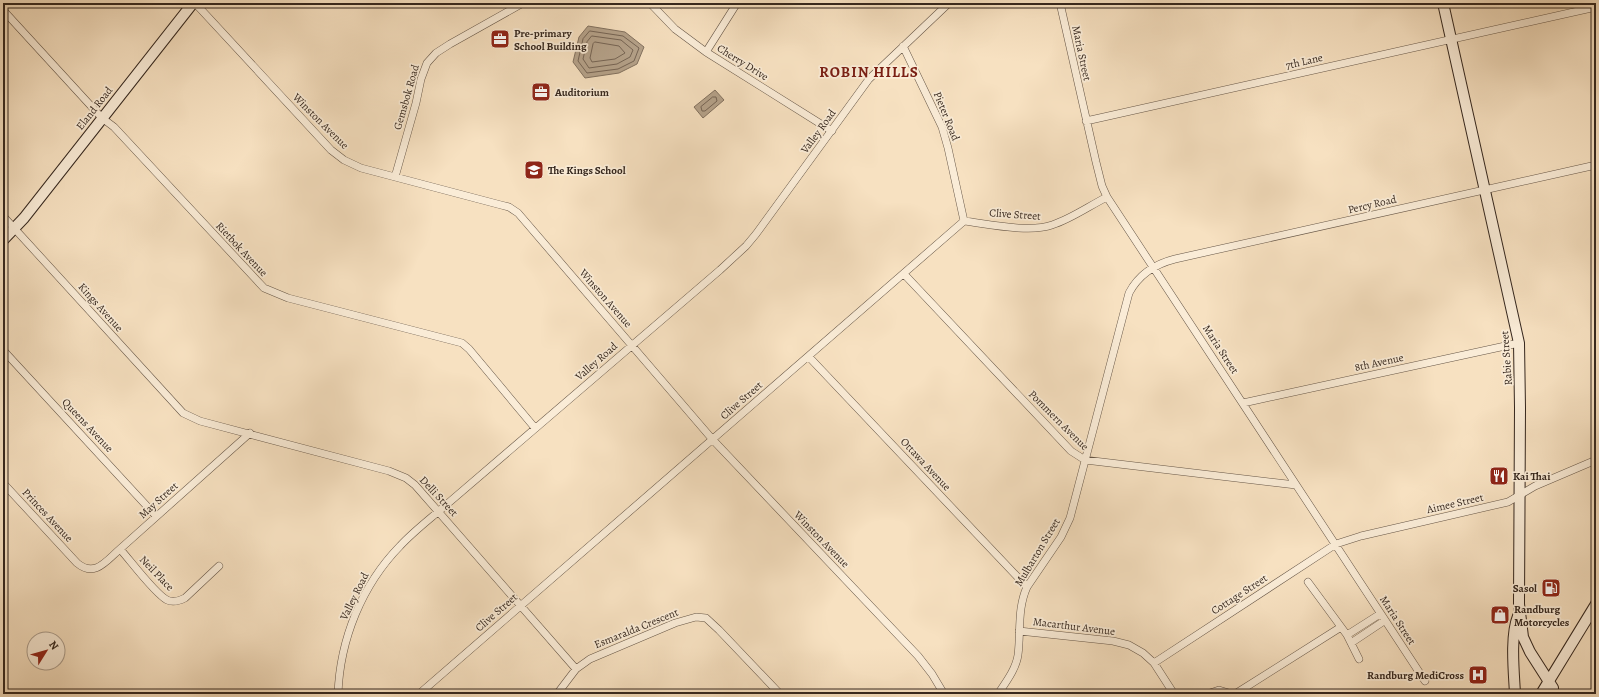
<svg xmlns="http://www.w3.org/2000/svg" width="1599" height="697" viewBox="0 0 1599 697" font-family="Alegreya,serif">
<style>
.water{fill:#b5a28a;stroke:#82715f}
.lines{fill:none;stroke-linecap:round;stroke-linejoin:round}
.shore{stroke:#756454;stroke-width:1}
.street-casing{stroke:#665647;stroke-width:8}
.secondary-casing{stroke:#35271e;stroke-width:12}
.street{stroke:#faecd7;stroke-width:7}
.secondary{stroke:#faecd7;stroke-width:10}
.labels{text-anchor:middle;stroke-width:3.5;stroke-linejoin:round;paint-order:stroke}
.poi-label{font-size:11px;font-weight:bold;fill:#35271e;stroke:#faecd7;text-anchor:start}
.street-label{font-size:11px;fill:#35271e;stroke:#faecd7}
.district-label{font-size:15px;font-weight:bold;letter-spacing:1px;fill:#7a1f14;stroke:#faecd7}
</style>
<rect width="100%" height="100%" fill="#f7e1c1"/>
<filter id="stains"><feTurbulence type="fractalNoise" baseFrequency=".005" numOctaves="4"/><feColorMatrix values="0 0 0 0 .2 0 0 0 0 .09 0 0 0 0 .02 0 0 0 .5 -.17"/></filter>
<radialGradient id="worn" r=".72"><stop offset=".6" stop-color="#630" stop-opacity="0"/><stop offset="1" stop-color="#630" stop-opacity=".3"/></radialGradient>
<path class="water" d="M588,26L625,32L644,47L637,64L619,73L585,78L573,62L579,37Z
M715,90L724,100L703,118L694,107Z"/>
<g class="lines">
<path class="shore" d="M590,31L623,36L639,48L634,61L618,69L587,73L578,61L583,39Z
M592,36L621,40L633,50L630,57L617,64L589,68L583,59L587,42Z
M595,42L619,46L625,53L615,59L592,62L590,58L593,44Z
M713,97H716L717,101L705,111H702L701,107Z"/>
<g class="street-casing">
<path id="street" d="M195,3L331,150L344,160L361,168L501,205L509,207L518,213L713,440L918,656L932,674L944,694
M650,3L675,29L706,52L832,131
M1060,3L1096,162L1102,186L1107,197L1425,681
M3,10L102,118L114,127L264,288L288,298L462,343L469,349L535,428
M903,46L942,127L948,148L964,221
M706,52L737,3
M1086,121L1596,7
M395,177L416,103L421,79L427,63L436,53L450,44L523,3
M3,216L183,413L200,421L389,471L406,478L415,485L576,669
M904,274L1071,451L1085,460L1296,485
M3,350L156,516
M809,357L1027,587
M1243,403L1519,343
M3,483L77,563C95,578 106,561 120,549L250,433
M120,549C130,560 155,594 167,600C173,603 179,601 185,598L219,566
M1308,582L1347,635L1359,659
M1019,631L1113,641L1129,645L1143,653L1154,663L1174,694
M1347,635L1380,614
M1351,643L1384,621
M1154,663L1336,544L1361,536L1508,502L1535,486L1596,460
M338,694C340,639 362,585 400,546C412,533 426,522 439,511L720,270L746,246L756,234L869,79L949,3
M419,694L964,221C988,224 1030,233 1052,225C1071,219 1089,206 1107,197
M557,694L576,669L590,659L675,623L696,617L706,618L719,630L780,694
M998,694C1006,682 1016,669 1018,655C1021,632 1017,609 1027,587L1061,537L1070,518L1129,293C1139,274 1155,264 1175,259L1596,165
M1207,694L1219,690L1232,694
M1235,694L1341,627"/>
</g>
<g class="secondary-casing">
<path id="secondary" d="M1443,3L1519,343L1520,408L1519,604L1523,637L1530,652L1553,688
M3,240L24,218L193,3
M1515,694C1514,673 1510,636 1518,616
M1541,694L1596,604"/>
</g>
<use href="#street" class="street"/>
<use href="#secondary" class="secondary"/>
</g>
<defs>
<g id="office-square" transform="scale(1)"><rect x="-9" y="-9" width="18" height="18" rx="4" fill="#8f2418" stroke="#faecd7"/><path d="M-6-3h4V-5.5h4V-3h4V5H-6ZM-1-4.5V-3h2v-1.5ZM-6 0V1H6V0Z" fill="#fff"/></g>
<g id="school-square" transform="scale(1)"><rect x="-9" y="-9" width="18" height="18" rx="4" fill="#8f2418" stroke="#faecd7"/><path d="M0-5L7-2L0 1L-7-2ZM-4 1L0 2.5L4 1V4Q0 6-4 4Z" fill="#fff"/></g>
<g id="restaurant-square" transform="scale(1)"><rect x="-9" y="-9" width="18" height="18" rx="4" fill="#8f2418" stroke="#faecd7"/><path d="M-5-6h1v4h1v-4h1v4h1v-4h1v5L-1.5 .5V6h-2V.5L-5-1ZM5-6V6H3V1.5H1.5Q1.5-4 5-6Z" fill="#fff"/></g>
<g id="fuel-square" transform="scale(1)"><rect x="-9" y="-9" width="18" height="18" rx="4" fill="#8f2418" stroke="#faecd7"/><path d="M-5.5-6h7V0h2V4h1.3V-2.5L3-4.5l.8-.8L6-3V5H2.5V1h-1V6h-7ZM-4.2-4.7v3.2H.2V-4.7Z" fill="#fff"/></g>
<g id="shop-square" transform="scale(1)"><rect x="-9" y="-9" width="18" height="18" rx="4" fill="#8f2418" stroke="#faecd7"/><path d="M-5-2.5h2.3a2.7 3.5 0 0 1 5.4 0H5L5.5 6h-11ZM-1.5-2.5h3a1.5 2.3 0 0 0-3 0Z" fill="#fff"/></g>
<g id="hospital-square" transform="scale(1)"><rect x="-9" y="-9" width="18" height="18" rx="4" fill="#8f2418" stroke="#faecd7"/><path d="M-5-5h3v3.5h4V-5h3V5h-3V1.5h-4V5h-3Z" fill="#fff"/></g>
</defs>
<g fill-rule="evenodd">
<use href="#office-square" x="500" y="39"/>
<use href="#office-square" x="541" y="92"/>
<use href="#school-square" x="534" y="170"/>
<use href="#restaurant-square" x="1499" y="476"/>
<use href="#fuel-square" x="1551" y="588"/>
<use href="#shop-square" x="1500" y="615"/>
<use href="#hospital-square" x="1478" y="675"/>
</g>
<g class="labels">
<g class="poi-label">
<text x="514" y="37">Pre-primary<tspan x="514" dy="13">School Building</tspan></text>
<text x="555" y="96">Auditorium</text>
<text x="548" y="174">The Kings School</text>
<text x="1513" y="480">Kai Thai</text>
<text x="1537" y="592" text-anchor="end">Sasol</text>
<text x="1514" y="613">Randburg<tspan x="1514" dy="13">Motorcycles</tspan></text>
<text x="1464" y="679" text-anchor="end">Randburg MediCross</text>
</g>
<g class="street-label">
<text transform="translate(1082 53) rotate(78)" y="4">Maria Street</text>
<text transform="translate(1304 61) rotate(-13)" y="4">7th Lane</text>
<text transform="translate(743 62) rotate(32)" y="4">Cherry Drive</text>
<text transform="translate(406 97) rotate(-74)" y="4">Gemsbok Road</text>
<text transform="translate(94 108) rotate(-52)" y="4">Eland Road</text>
<text transform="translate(947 116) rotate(68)" y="4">Pieter Road</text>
<text transform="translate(321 121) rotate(45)" y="4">Winston Avenue</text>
<text transform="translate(818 131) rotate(-54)" y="4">Valley Road</text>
<text transform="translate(1372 204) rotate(-13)" y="4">Percy Road</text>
<text transform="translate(1015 214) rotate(4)" y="4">Clive Street</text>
<text transform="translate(242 249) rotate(47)" y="4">Rietbok Avenue</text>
<text transform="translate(606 298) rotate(49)" y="4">Winston Avenue</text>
<text transform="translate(101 307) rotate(48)" y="4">Kings Avenue</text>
<text transform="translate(1221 349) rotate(57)" y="4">Maria Street</text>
<text transform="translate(1506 358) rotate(-94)" y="4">Rabie Street</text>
<text transform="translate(596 361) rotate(-41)" y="4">Valley Road</text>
<text transform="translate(1379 362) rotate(-12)" y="4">8th Avenue</text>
<text transform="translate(741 400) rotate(-41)" y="4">Clive Street</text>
<text transform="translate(1059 420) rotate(45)" y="4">Pommern Avenue</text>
<text transform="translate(88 425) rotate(47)" y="4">Queens Avenue</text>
<text transform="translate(926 464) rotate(47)" y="4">Ottawa Avenue</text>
<text transform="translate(439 496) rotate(47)" y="4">Delli Street</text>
<text transform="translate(158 500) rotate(-42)" y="4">May Street</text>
<text transform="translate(1455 503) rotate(-13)" y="4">Aimee Street</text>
<text transform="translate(48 515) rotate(47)" y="4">Princes Avenue</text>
<text transform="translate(822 539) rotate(46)" y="4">Winston Avenue</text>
<text transform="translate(1037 552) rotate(-59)" y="4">Mulbarton Street</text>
<text transform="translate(157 573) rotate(46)" y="4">Neil Place</text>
<text transform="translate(1239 594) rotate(-33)" y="4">Cottage Street</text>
<text transform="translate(354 596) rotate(-64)" y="4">Valley Road</text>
<text transform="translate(496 612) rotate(-41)" y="4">Clive Street</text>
<text transform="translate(1398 620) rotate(57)" y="4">Maria Street</text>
<text transform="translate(1074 626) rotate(7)" y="4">Macarthur Avenue</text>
<text transform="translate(636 628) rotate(-22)" y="4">Esmaralda Crescent</text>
</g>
<g class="district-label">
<text x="869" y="77">ROBIN HILLS</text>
</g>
</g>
<rect width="1599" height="697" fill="none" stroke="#f7e1c1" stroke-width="16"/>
<rect x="4" y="4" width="1591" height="689" fill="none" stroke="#35271e" stroke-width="2"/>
<rect x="8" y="8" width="1583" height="681" fill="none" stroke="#35271e"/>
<g transform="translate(46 651) rotate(53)"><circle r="19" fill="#faecd7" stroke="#ab9d8d"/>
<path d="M0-3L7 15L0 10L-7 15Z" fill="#8f2418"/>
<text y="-6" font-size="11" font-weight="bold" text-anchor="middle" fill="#35271e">N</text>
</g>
<rect width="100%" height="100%" filter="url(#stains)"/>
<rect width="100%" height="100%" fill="url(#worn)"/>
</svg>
